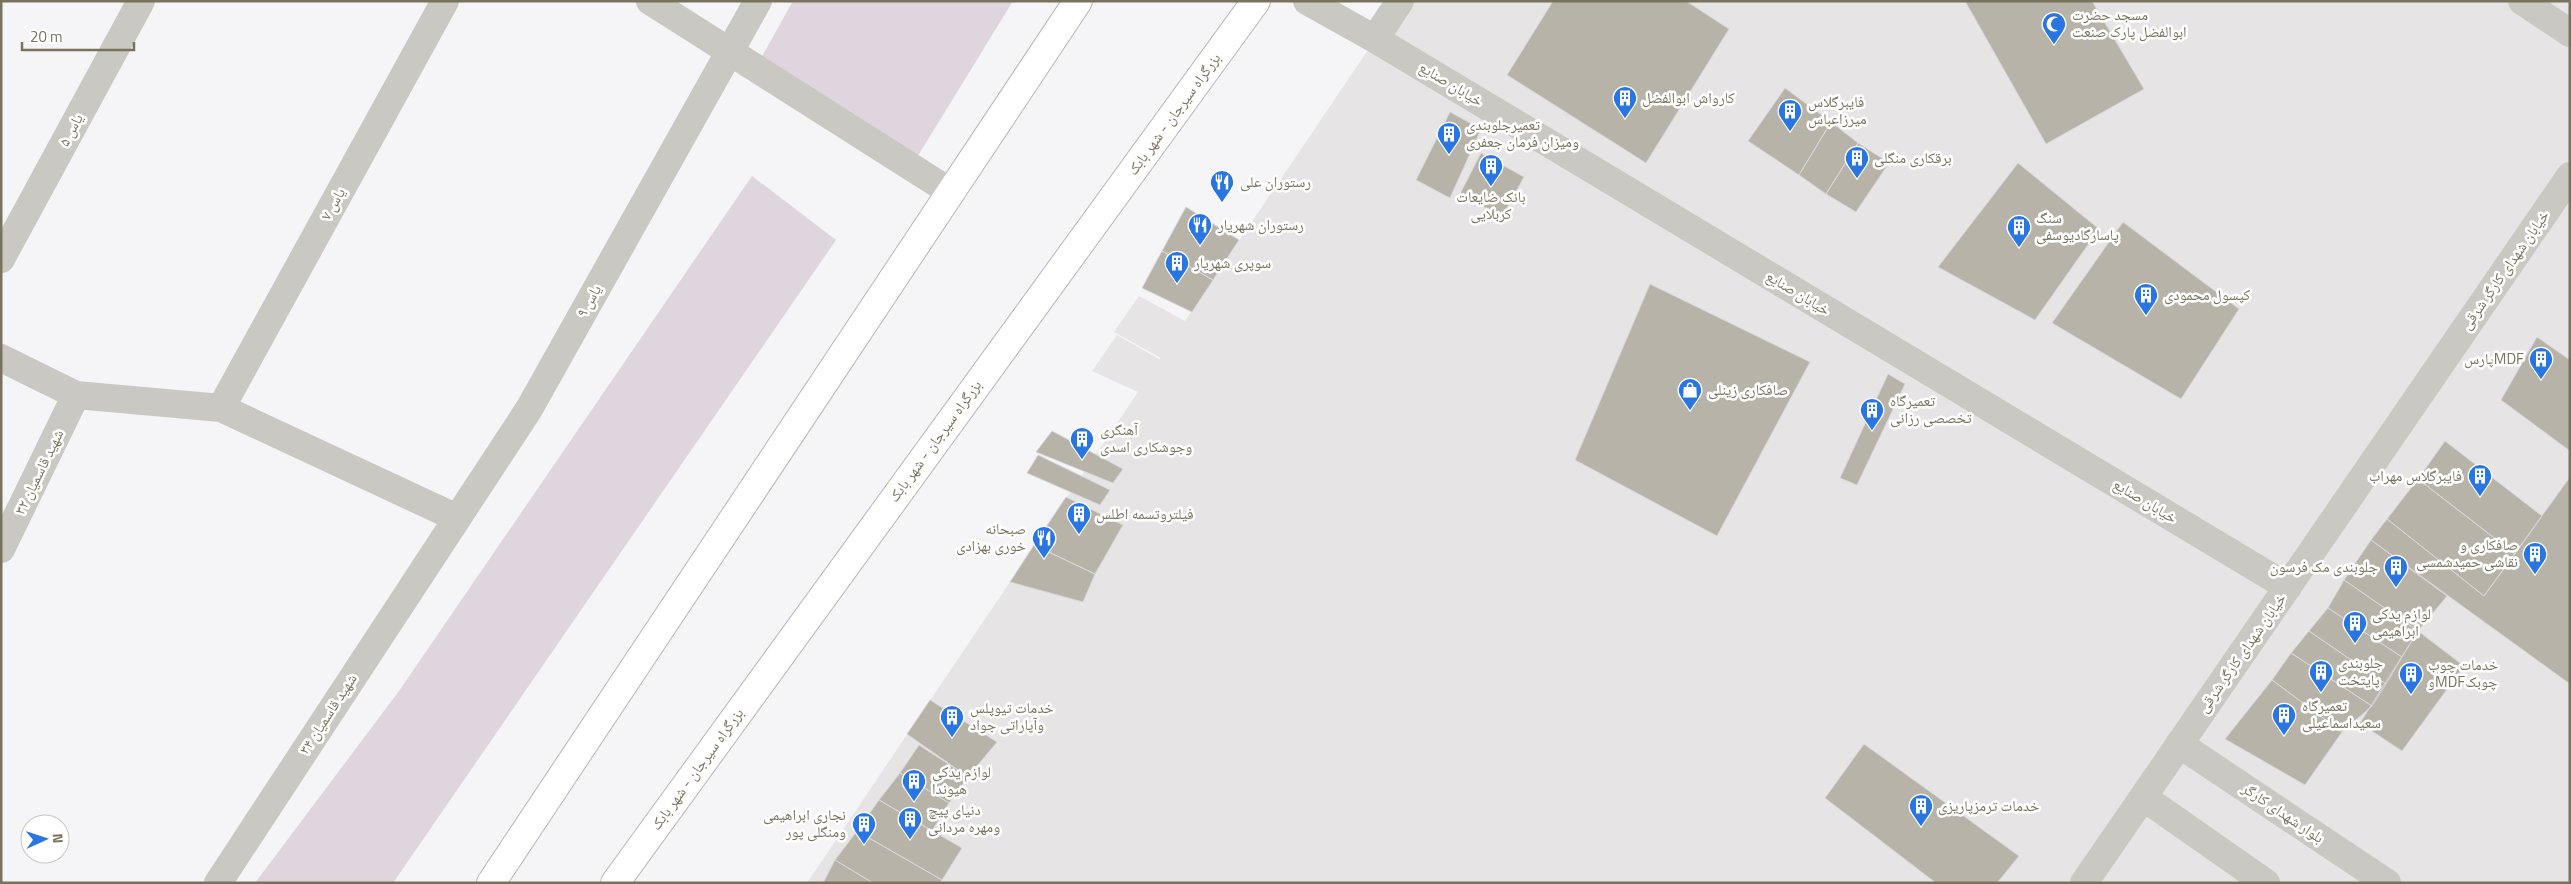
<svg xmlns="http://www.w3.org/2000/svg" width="2571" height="884" viewBox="0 0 2571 884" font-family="'Titillium Web','Noto Naskh Arabic',sans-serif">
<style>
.built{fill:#e6e4e5}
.green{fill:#ded5de}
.building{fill:#b7b3a9;stroke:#d7d6d8}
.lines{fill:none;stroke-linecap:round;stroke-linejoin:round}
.highway-casing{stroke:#b9b7b1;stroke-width:30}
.street{stroke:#c9c8c2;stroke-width:28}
.highway{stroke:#fff;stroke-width:28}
.labels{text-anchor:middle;stroke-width:5;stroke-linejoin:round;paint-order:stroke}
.poi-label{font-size:15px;fill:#79735e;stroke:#fff;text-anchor:start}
.street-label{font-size:15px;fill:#79735e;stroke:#fff}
</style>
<rect width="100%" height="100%" fill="#f5f4f7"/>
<path class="built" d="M1401,1H2570V883H807L1138,392L1092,371L1117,335L1159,359L1161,358L1114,332L1139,296L1185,321Z"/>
<path class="green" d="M793,1H1013L916,159L761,58Z
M752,176L836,240L393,883H255L399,691Z"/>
<path class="building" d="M1553,1H1686L1729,29L1646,163L1507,75Z
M1965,1H2092L2144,89L2046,144Z
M1785,88L1831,122L1799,175L1748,141Z
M1450,112L1481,129L1450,198L1416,180Z
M1831,122L1858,143L1826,194L1799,175Z
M1858,143L1889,163L1856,212L1826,194Z
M1481,153L1524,177L1503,215L1459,196Z
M2018,163L2099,229L2035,320L1938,267Z
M1186,207L1239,240L1213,280L1162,251Z
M2123,222L2239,309L2181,399L2052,323Z
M1162,251L1213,280L1192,312L1142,288Z
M1650,284L1810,362L1717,536L1575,460Z
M2537,337L2570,360V451L2501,400Z
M1888,374L1905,384L1857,485L1840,478Z
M1052,431L1123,469L1113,483L1036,452Z
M2445,441L2542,516L2515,554L2418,479Z
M1038,455L1110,490L1100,505L1027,473Z
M2570,477V684L2371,540L2387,519L2484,596Z
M2418,479L2515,554L2484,596L2387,519Z
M1066,497L1123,525L1095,574L1034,545Z
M2371,540L2447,596L2418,631L2344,580Z
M1034,545L1095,574L1083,602L1010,582Z
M2344,580L2418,631L2402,657L2328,608Z
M2328,608L2402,657L2386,684L2309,631Z
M2309,631L2386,684L2372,706L2291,653Z
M2418,631L2464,666L2402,751L2360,723Z
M2291,653L2372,706L2342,732L2272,680Z
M2272,680L2342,732L2305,785L2225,739Z
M930,700L997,742L968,777L907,734Z
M1864,744L2019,856L1997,883H1936L1825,798Z
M919,745L968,777L949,803L900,773Z
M900,773L949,803L932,831L879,800Z
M879,800L962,848L942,880L857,831Z
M857,831L942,880L939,883H873L835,860Z
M835,860L873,883H823Z"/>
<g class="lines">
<g class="highway-casing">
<path id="highway" d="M491,883L1078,1
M615,883L1256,1"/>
</g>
<path class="street" d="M650,1L949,191
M1307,1L1375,39L2288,587
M2522,1L2570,33
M1375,39L1400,1
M1,259L141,1
M1,358L76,395L221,408L457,518
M221,408L445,1
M1,549L76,395
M2179,744L2387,883
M2143,797L2266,883
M218,883L529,409L758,1
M2084,883L2570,176"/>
<use href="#highway" class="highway"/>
</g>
<defs>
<g id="mosque-pin" transform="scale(1.25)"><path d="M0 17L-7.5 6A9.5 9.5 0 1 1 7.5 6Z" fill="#2976e2" stroke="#fff"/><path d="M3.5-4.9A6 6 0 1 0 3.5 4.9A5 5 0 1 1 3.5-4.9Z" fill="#fff"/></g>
<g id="building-pin" transform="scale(1.25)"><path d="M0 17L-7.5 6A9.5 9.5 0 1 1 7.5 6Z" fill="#2976e2" stroke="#fff"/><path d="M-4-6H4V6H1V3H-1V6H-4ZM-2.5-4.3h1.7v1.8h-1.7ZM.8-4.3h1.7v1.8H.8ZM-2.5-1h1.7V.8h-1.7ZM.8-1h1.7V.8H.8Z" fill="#fff"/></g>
<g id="restaurant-pin" transform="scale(1.25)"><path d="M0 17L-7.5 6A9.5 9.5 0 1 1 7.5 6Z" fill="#2976e2" stroke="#fff"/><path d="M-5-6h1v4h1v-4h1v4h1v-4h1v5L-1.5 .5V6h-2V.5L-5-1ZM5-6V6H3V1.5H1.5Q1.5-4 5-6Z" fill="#fff"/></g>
<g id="shop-pin" transform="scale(1.25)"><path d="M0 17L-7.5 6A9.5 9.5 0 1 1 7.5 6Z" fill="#2976e2" stroke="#fff"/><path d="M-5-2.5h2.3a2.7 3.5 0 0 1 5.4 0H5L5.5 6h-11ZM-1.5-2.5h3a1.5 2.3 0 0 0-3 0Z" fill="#fff"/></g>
</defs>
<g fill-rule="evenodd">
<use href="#mosque-pin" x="2054" y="24"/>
<use href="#building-pin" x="1625" y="98"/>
<use href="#building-pin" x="1790" y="111"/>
<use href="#building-pin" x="1449" y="134"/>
<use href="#building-pin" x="1857" y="158"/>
<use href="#building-pin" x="1491" y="166"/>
<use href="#restaurant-pin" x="1222" y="182"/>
<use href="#restaurant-pin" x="1200" y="225"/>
<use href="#building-pin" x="2019" y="227"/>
<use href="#building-pin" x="1177" y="263"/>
<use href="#building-pin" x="2146" y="295"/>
<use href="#building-pin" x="2541" y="359"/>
<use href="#shop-pin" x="1690" y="390"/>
<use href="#building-pin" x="1872" y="410"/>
<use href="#building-pin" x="1082" y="439"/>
<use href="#building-pin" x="2480" y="476"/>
<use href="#building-pin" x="1079" y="514"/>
<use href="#restaurant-pin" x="1044" y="538"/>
<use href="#building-pin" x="2535" y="554"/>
<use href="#building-pin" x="2396" y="567"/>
<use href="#building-pin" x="2355" y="623"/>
<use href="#building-pin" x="2321" y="672"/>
<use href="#building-pin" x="2411" y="674"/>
<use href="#building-pin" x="2284" y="715"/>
<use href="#building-pin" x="952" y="717"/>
<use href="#building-pin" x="914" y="781"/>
<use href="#building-pin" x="1921" y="806"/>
<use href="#building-pin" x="910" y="819"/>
<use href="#building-pin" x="864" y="824"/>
</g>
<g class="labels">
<g class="poi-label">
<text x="2072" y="20">مسجد حضرت<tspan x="2072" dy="17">ابوالفضل پارک صنعت</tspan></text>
<text x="1642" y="103">کارواش ابوالفضل</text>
<text x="1808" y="107">فایبرگلاس<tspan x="1808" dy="17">میرزاعباس</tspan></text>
<text x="1466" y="130">تعمیرجلوبندی<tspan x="1466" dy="17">ومیزان فرمان جعفری</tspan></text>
<text x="1874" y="163">برقکاری منگلی</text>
<text x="1240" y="187">رستوران علی</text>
<text x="1491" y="202" text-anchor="middle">بانک ضایعات<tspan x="1491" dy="17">کربلایی</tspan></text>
<text x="2036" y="223">سنگ<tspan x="2036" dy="17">پاسارگادیوسفی</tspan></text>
<text x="1218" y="230">رستوران شهریار</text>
<text x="1194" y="268">سوپری شهریار</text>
<text x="2164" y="300">کپسول محمودی</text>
<text x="2524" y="364" text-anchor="end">پارسMDF</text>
<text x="1708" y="395">صافکاری زینلی</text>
<text x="1890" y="406">تعمیرگاه<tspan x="1890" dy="17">تخصصی رزانی</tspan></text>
<text x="1100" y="435">آهنگری<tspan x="1100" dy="17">وجوشکاری اسدی</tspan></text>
<text x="2462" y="481" text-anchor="end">فایبرگلاس مهراب</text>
<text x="1096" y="519">فیلتروتسمه اطلس</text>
<text x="1026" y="534" text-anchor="end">صبحانه<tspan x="1026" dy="17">خوری بهزادی</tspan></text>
<text x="2518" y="550" text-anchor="end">صافکاری و<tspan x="2518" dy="17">نقاشی حمیدشمسی</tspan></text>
<text x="2378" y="572" text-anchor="end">جلوبندی مک فرسون</text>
<text x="2372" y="619">لوازم یدکی<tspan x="2372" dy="17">ابراهیمی</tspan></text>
<text x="2338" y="668">جلوبندی<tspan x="2338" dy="17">پایتخت</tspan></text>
<text x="2428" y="670">خدمات چوب<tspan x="2428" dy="17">وMDFچوبک</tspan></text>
<text x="2302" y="711">تعمیرگاه<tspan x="2302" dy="17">سعیداسماعیلی</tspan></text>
<text x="970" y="713">خدمات تیوپلس<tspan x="970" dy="17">وآپاراتی جواد</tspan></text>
<text x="932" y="777">لوازم یدکی<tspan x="932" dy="17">هیوندا</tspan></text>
<text x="1938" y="811">خدمات ترمزپاریزی</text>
<text x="928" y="815">دنیای پیچ<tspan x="928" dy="17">ومهره مردانی</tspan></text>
<text x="846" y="820" text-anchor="end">نجاری ابراهیمی<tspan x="846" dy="17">ومنگلی پور</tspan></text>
</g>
<g class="street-label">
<text transform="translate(1451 84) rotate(31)" y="5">خیابان صنایع</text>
<text transform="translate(1174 114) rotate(-54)" y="5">بزرگراه سیرجان - شهر بابک</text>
<text transform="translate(71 130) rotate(-62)" y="5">یاس ۵</text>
<text transform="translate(333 204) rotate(-61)" y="5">یاس ۷</text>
<text transform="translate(2505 270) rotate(-55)" y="5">خیابان شهدای کارگر شرقی</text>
<text transform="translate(1798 293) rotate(31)" y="5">خیابان صنایع</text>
<text transform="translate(589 301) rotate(-61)" y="5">یاس ۹</text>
<text transform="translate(935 441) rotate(-54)" y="5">بزرگراه سیرجان - شهر بابک</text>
<text transform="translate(39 472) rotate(-64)" y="5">شهید قاسمیان ۳۲</text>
<text transform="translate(2145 501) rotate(31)" y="5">خیابان صنایع</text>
<text transform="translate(2242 653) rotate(-55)" y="5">خیابان شهدای کارگر شرقی</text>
<text transform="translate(328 714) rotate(-57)" y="5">شهید قاسمیان ۳۴</text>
<text transform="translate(697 769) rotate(-54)" y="5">بزرگراه سیرجان - شهر بابک</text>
<text transform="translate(2283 813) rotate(34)" y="5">بلوار شهدای کارگر</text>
</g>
</g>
<rect width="2571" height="884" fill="none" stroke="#79735e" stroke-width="5"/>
<g transform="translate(45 839) rotate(87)"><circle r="24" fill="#ffffff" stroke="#c9c7bf"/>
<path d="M0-4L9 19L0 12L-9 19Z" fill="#2976e2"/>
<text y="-8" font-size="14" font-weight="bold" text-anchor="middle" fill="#79735e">N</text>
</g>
<path d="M22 42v8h112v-8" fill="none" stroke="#79735e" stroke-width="2.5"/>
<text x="30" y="42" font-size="15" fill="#79735e" stroke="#ffffff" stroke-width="4" paint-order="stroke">20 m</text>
</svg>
